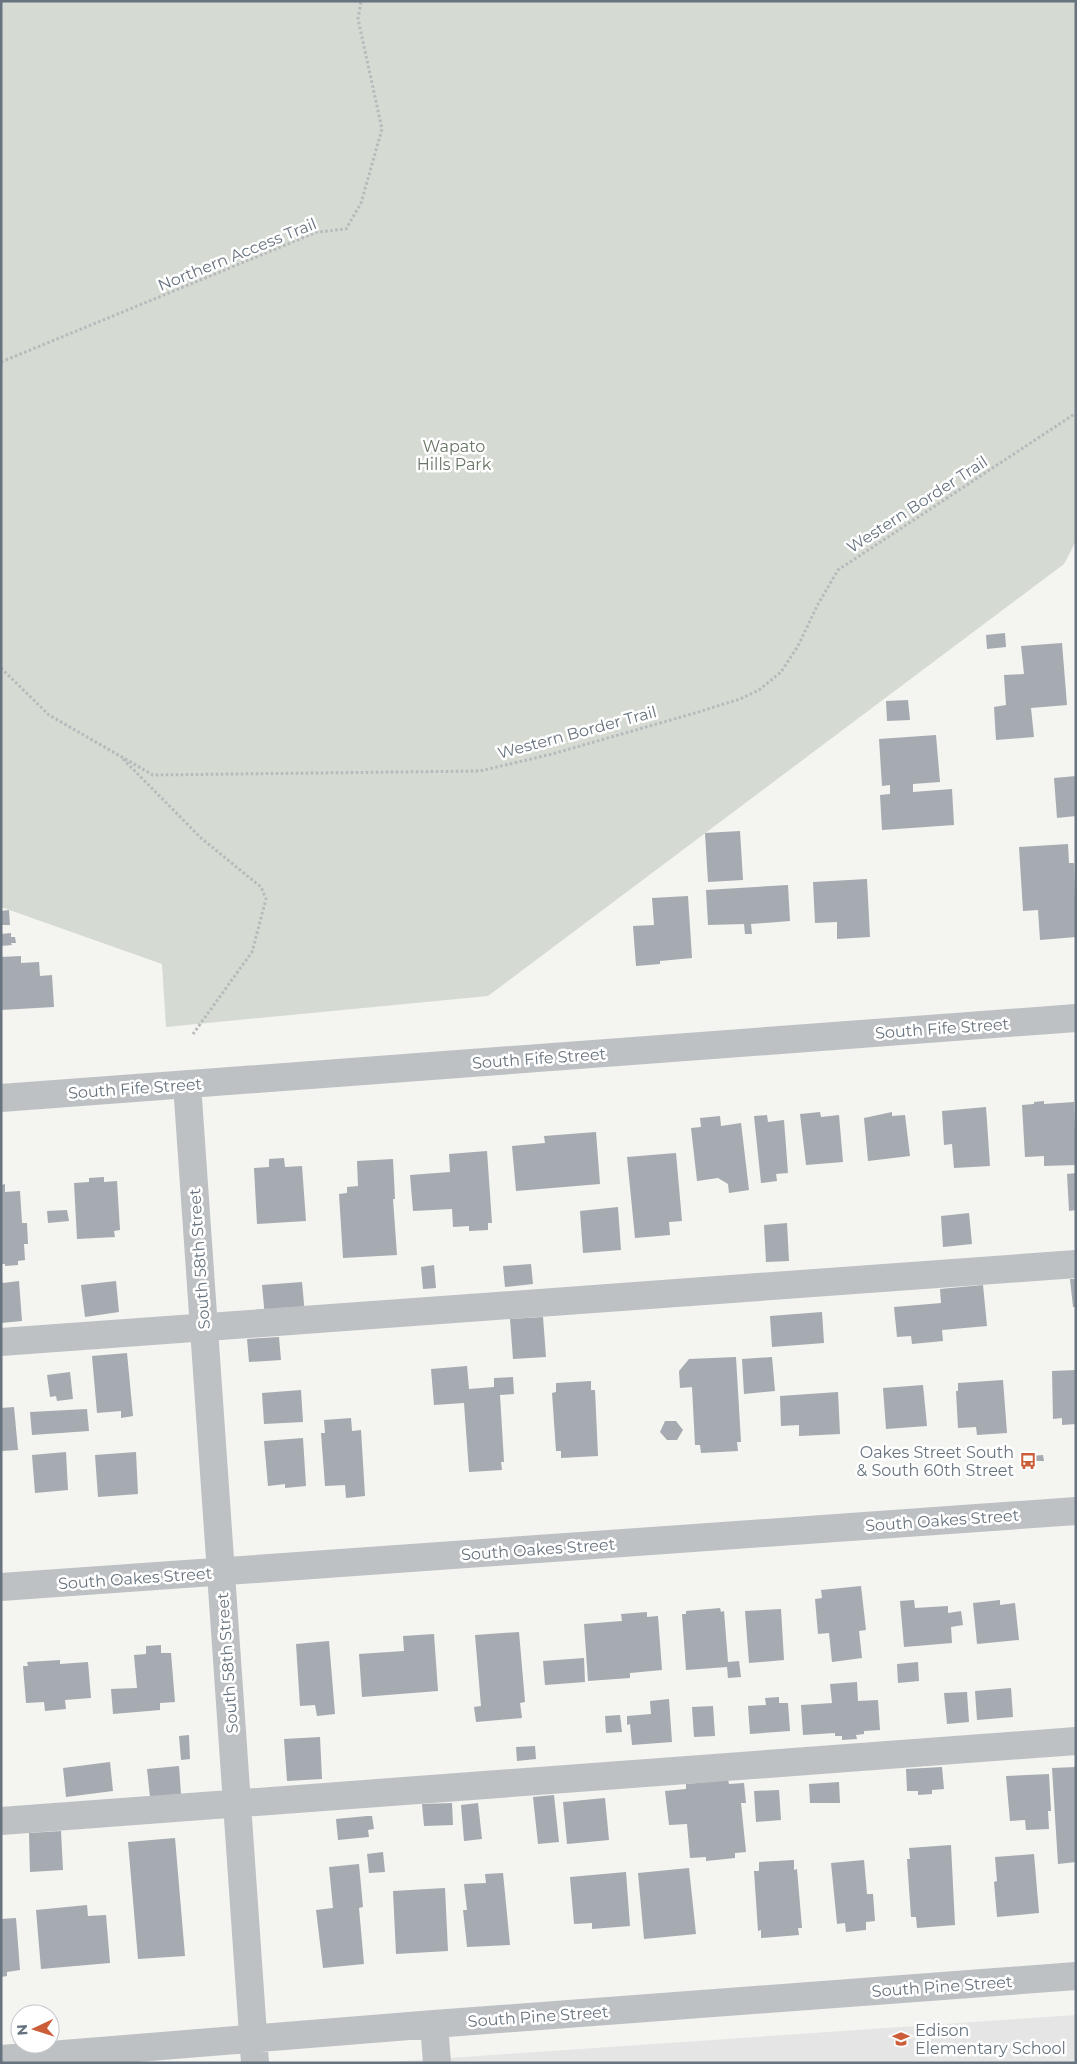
<svg xmlns="http://www.w3.org/2000/svg" width="1077" height="2064" viewBox="0 0 1077 2064" font-family="Montserrat,sans-serif">
<style>
.built{fill:#e4e5e4}
.green{fill:#d5dad2}
.building{fill:#a5abb0}
.lines{fill:none;stroke-linecap:round;stroke-linejoin:round}
.path{stroke:#b7babc;stroke-width:3;stroke-dasharray:2.5 2.5;stroke-linecap:butt}
.minor{stroke:#bec1c4;stroke-width:28}
.labels{text-anchor:middle;stroke-width:5;stroke-linejoin:round;paint-order:stroke}
.street-label{font-size:16px;fill:#67737e;stroke:#fff}
.park-label{font-size:16px;fill:#687665;stroke:#fff}
.poi-label{font-size:16px;fill:#67737e;stroke:#fff;text-anchor:end}
</style>
<rect width="100%" height="100%" fill="#f4f4f1"/>
<path class="built" d="M1076,2015V2063H376Z"/>
<path class="green" d="M1,1H1076V541L1064,564L488,996L166,1027L162,964L1,907Z"/>
<path class="building" d="M1005,633L1006,647L987,649L986,635Z
M1062,643L1067,705L1031,708L1034,737L996,740L994,707L1006,705L1004,675L1024,674L1021,646Z
M908,700L910,720L887,721L886,701Z
M936,735L940,782L913,784V792L952,789L954,825L882,830L880,795L890,794V785L882,786L879,739Z
M1076,776V816L1057,818L1054,778Z
M740,831L743,880L708,882L705,833Z
M1068,844L1069,863H1074L1076,937L1040,940L1038,910L1023,911L1019,847Z
M867,879L870,937L837,939V922L815,923L813,882Z
M788,885L790,921L751,924L752,934H745L744,924L708,925L706,890Z
M688,896L692,958L660,961V964L636,966L633,926L654,925L652,898Z
M9,910L10,925H1V911Z
M11,933V937H15L16,943H11L12,945L1,946V934Z
M21,956V963L39,962L40,976L52,975L54,1007L1,1010V957Z
M1044,1101V1104L1074,1102L1076,1165L1044,1166V1156L1025,1157L1022,1105L1034,1104V1102Z
M986,1107L990,1166L954,1168L952,1144L944,1145L942,1111Z
M820,1112L821,1117L839,1115L843,1162L806,1165L800,1114Z
M892,1112V1116L905,1115L910,1156L868,1161L864,1118Z
M767,1115L768,1122L784,1120L788,1173L776,1174L777,1181L761,1183L754,1116Z
M720,1116L721,1126L741,1123L749,1190L729,1193L728,1184L718,1178L697,1181L691,1128L701,1127L700,1118Z
M596,1132L600,1184L516,1191L512,1146L545,1143L544,1136Z
M487,1151L492,1223H488V1230L469,1231V1226L453,1227L452,1209L413,1211L410,1175L450,1172L449,1154Z
M676,1153L682,1221L669,1222L670,1235L635,1238L627,1157Z
M284,1158L285,1167L302,1166L306,1221L257,1224L254,1168L269,1167V1159Z
M393,1159L395,1199H393L397,1255L343,1258L339,1194L347,1193V1187L358,1186L357,1161Z
M1076,1173V1210L1069,1211L1067,1174Z
M104,1177V1182L117,1181L120,1230L114,1231L115,1237L77,1239L74,1183L89,1182V1178Z
M5,1184V1192L20,1191L22,1223H27L28,1244H24L25,1260L18,1261V1265L5,1266V1264H1V1185Z
M618,1207L621,1250L583,1253L580,1211Z
M67,1210L69,1221L48,1223L47,1211Z
M969,1213L972,1244L943,1247L941,1216Z
M787,1223L789,1261L766,1262L764,1225Z
M531,1264L533,1284L505,1287L503,1266Z
M434,1265L436,1288L423,1289L421,1267Z
M1,1279L3,1283L19,1281L22,1321L1,1323Z
M1070,1279H1076V1307H1073Z
M116,1281L119,1312L85,1317L81,1285Z
M302,1282L305,1315L265,1318L262,1285Z
M983,1285L987,1326L942,1330L943,1341L912,1344L911,1336L897,1337L894,1307L941,1303L940,1289Z
M822,1312L824,1343L772,1347L770,1316Z
M543,1317L546,1357L513,1359L510,1319Z
M279,1337L281,1360L249,1362L247,1339Z
M127,1353L133,1416L121,1418V1411L97,1413L92,1356Z
M736,1357L741,1442H737L738,1451L701,1453L700,1445H695L692,1387L680,1388L679,1371L689,1359Z
M772,1357L775,1391L744,1394L742,1359Z
M467,1366L469,1389L494,1387V1378L513,1377L514,1394L500,1395L504,1462H501L502,1470L469,1472L464,1403L434,1405L431,1369Z
M1076,1370V1424L1062,1425V1418L1053,1419L1052,1371Z
M70,1372L73,1399L57,1401L56,1396L50,1397L47,1375Z
M1003,1380L1007,1433L977,1435L976,1427L958,1428L956,1391H958V1383Z
M591,1381V1390H595L598,1456L561,1458V1451H556L552,1393L556,1392V1383Z
M923,1385L927,1426L886,1429L883,1388Z
M301,1390L303,1422L264,1424L262,1393Z
M838,1392L840,1434L799,1436V1425L781,1426L780,1396Z
M14,1407L18,1450L1,1451V1408Z
M87,1409L89,1431L32,1435L30,1412Z
M351,1418L352,1431L361,1430L365,1496L346,1498L345,1485L325,1486L321,1433H325L324,1420Z
M665,1421H676L683,1430L677,1440H667L660,1432Z
M303,1438L306,1486L285,1488V1484L268,1486L264,1441Z
M66,1452L68,1490L35,1493L32,1455Z
M136,1452L138,1494L98,1497L95,1455Z
M1043,1455L1044,1461H1032L1031,1456Z
M861,1586L866,1630L859,1631L862,1658L832,1662L829,1633L818,1634L815,1599L822,1598L821,1590Z
M914,1600L915,1608L948,1606V1613L961,1611L963,1625L951,1627L952,1643L904,1647L900,1601Z
M1000,1600V1605L1015,1603L1019,1640L977,1644L973,1603Z
M720,1608L721,1612L724,1611L728,1662L739,1661L741,1677L728,1678L727,1667L686,1670L682,1614H686V1611Z
M781,1609L784,1660L749,1663L745,1611Z
M647,1612V1617L658,1616L662,1670L630,1673V1678L588,1681L584,1624L622,1621L621,1614Z
M519,1632L525,1702L520,1703L522,1718L476,1722L474,1707L481,1706L475,1635Z
M434,1634L438,1691L362,1697L359,1654L404,1651L403,1636Z
M329,1641L335,1714L317,1716L315,1705L300,1706L296,1644Z
M161,1645V1653H171L175,1702L160,1703V1710L113,1714L111,1689L137,1688L134,1655L146,1654V1646Z
M584,1658L585,1682L545,1685L543,1661Z
M60,1660V1664L88,1662L91,1698L65,1700L66,1709L45,1711L44,1702L26,1703L23,1666H28L27,1662Z
M918,1662L919,1681L898,1683L897,1664Z
M857,1682L858,1701L878,1700L880,1730L864,1731V1734L856,1735L857,1739L842,1740V1736H835V1733L803,1735L801,1705L832,1703L830,1684Z
M1011,1688L1013,1717L977,1720L975,1691Z
M967,1692L969,1722L947,1724L944,1693Z
M779,1697V1703H788L790,1731L750,1734L748,1706L766,1705L765,1698Z
M669,1699L672,1742L632,1745L630,1724L627,1725V1716L651,1714L650,1701Z
M713,1706L715,1736L694,1737L692,1707Z
M620,1715L622,1732L606,1733L605,1716Z
M189,1735L190,1759L181,1760L179,1736Z
M320,1737L322,1779L287,1781L284,1739Z
M535,1746L536,1759L517,1761L516,1747Z
M110,1762L113,1791L66,1797L63,1768Z
M179,1766L181,1794L150,1797L147,1769Z
M942,1767L944,1789L932,1790V1794L918,1795V1791H907L906,1769Z
M1076,1767V1862L1058,1864L1052,1768Z
M1049,1774L1051,1811H1048L1049,1829L1026,1830L1025,1820L1010,1821L1006,1776Z
M728,1780L729,1784L744,1783L746,1803H741L746,1852L735,1853V1858L706,1861V1857L690,1858L687,1824L669,1825L665,1791L686,1789V1784Z
M839,1782L840,1803H810L809,1784Z
M779,1790L781,1820L756,1822L754,1791Z
M554,1795L559,1842L538,1844L533,1797Z
M605,1798L609,1840L567,1844L563,1802Z
M452,1803L453,1825L424,1826L422,1804Z
M478,1803L482,1839L464,1841L461,1805Z
M367,1816H372L374,1829L368,1830L369,1837L338,1840L336,1819Z
M61,1831L63,1870L30,1872L29,1833Z
M175,1838L185,1956L138,1959L128,1842Z
M951,1845L955,1925L917,1928L916,1917H911L907,1859H910L909,1848Z
M383,1852L385,1872L369,1873L367,1854Z
M1034,1854L1039,1913L997,1917L994,1882L997,1881L995,1857Z
M794,1860V1870L797,1869L802,1928H798L799,1935L761,1938V1930L758,1931L754,1871H759V1862Z
M864,1860L867,1894H873L875,1921L866,1922V1930L846,1932L845,1923L837,1924L831,1863Z
M359,1864L363,1907L359,1908L364,1964L323,1968L316,1910L333,1908L329,1867Z
M689,1868L696,1934L644,1939L638,1873Z
M626,1872L630,1926L592,1929V1923L574,1924L570,1877Z
M503,1873L510,1945L467,1947L463,1910H467L464,1884L486,1883L485,1874Z
M445,1888L448,1951L396,1954L393,1891Z
M87,1905L88,1916L106,1915L110,1963L41,1969L36,1910Z
M16,1918L20,1970L7,1972V1976L1,1977V1919Z"/>
<g class="lines">
<path class="path" d="M1,362L317,232L346,229L361,203L382,129L358,19L361,1
M1,668L49,715L153,775L480,771L552,754L695,713L740,699L759,690L781,672L798,646L817,606L838,570L1076,413
M123,759L201,838L261,887L266,899L252,952L193,1034"/>
<path class="minor" d="M187,1084L255,2063
M1,1098L1076,1018
M1,1342L1076,1264
M1,1587L1076,1511
M1,1821L1076,1741
M434,2024L437,2063
M1,2059L434,2024L1076,1976"/>
</g>
<defs>
<g id="bus-bare" transform="scale(1.35)"><path d="M-5-6H5V4H4V6H2V4H-2V6H-4V4H-5ZM-3.5-4V0h7V-4ZM-3.5 1.2v1.5H-2V1.2ZM2 1.2v1.5H3.5V1.2Z" fill="#cb5e39" stroke="#fff" stroke-width="2.5" paint-order="stroke"/></g>
<g id="school-bare" transform="scale(1.35)"><path d="M0-5L7-2L0 1L-7-2ZM-4 1L0 2.5L4 1V4Q0 6-4 4Z" fill="#cb5e39" stroke="#fff" stroke-width="2.5" paint-order="stroke"/></g>
</defs>
<g fill-rule="evenodd">
<use href="#bus-bare" x="1028" y="1461"/>
<use href="#school-bare" x="901" y="2039"/>
</g>
<g class="labels">
<g class="street-label">
<text transform="translate(237 254) rotate(-22)" y="6">Northern Access Trail</text>
<text transform="translate(917 504) rotate(-33)" y="6">Western Border Trail</text>
<text transform="translate(577 732) rotate(-15)" y="6">Western Border Trail</text>
<text transform="translate(942 1028) rotate(-4)" y="6">South Fife Street</text>
<text transform="translate(539 1058) rotate(-4)" y="6">South Fife Street</text>
<text transform="translate(135 1088) rotate(-4)" y="6">South Fife Street</text>
<text transform="translate(199 1259) rotate(-94)" y="6">South 58th Street</text>
<text transform="translate(942 1520) rotate(-4)" y="6">South Oakes Street</text>
<text transform="translate(538 1549) rotate(-4)" y="6">South Oakes Street</text>
<text transform="translate(135 1578) rotate(-4)" y="6">South Oakes Street</text>
<text transform="translate(227 1663) rotate(-94)" y="6">South 58th Street</text>
<text transform="translate(942 1986) rotate(-4)" y="6">South Pine Street</text>
<text transform="translate(538 2016) rotate(-4)" y="6">South Pine Street</text>
</g>
<g class="park-label">
<text x="454" y="452">Wapato<tspan x="454" dy="18">Hills Park</tspan></text>
</g>
<g class="poi-label">
<text x="1014" y="1458">Oakes Street South<tspan x="1014" dy="18">&amp; South 60th Street</tspan></text>
<text x="915" y="2036" text-anchor="start">Edison<tspan x="915" dy="18">Elementary School</tspan></text>
</g>
</g>
<rect width="1077" height="2064" fill="none" stroke="#67737e" stroke-width="5"/>
<g transform="translate(35 2029) rotate(266)"><circle r="24" fill="#ffffff" stroke="#c2c7cb"/>
<path d="M0-4L9 19L0 12L-9 19Z" fill="#cb5e39"/>
<text y="-8" font-size="14" font-weight="bold" text-anchor="middle" fill="#67737e">N</text>
</g>
</svg>
